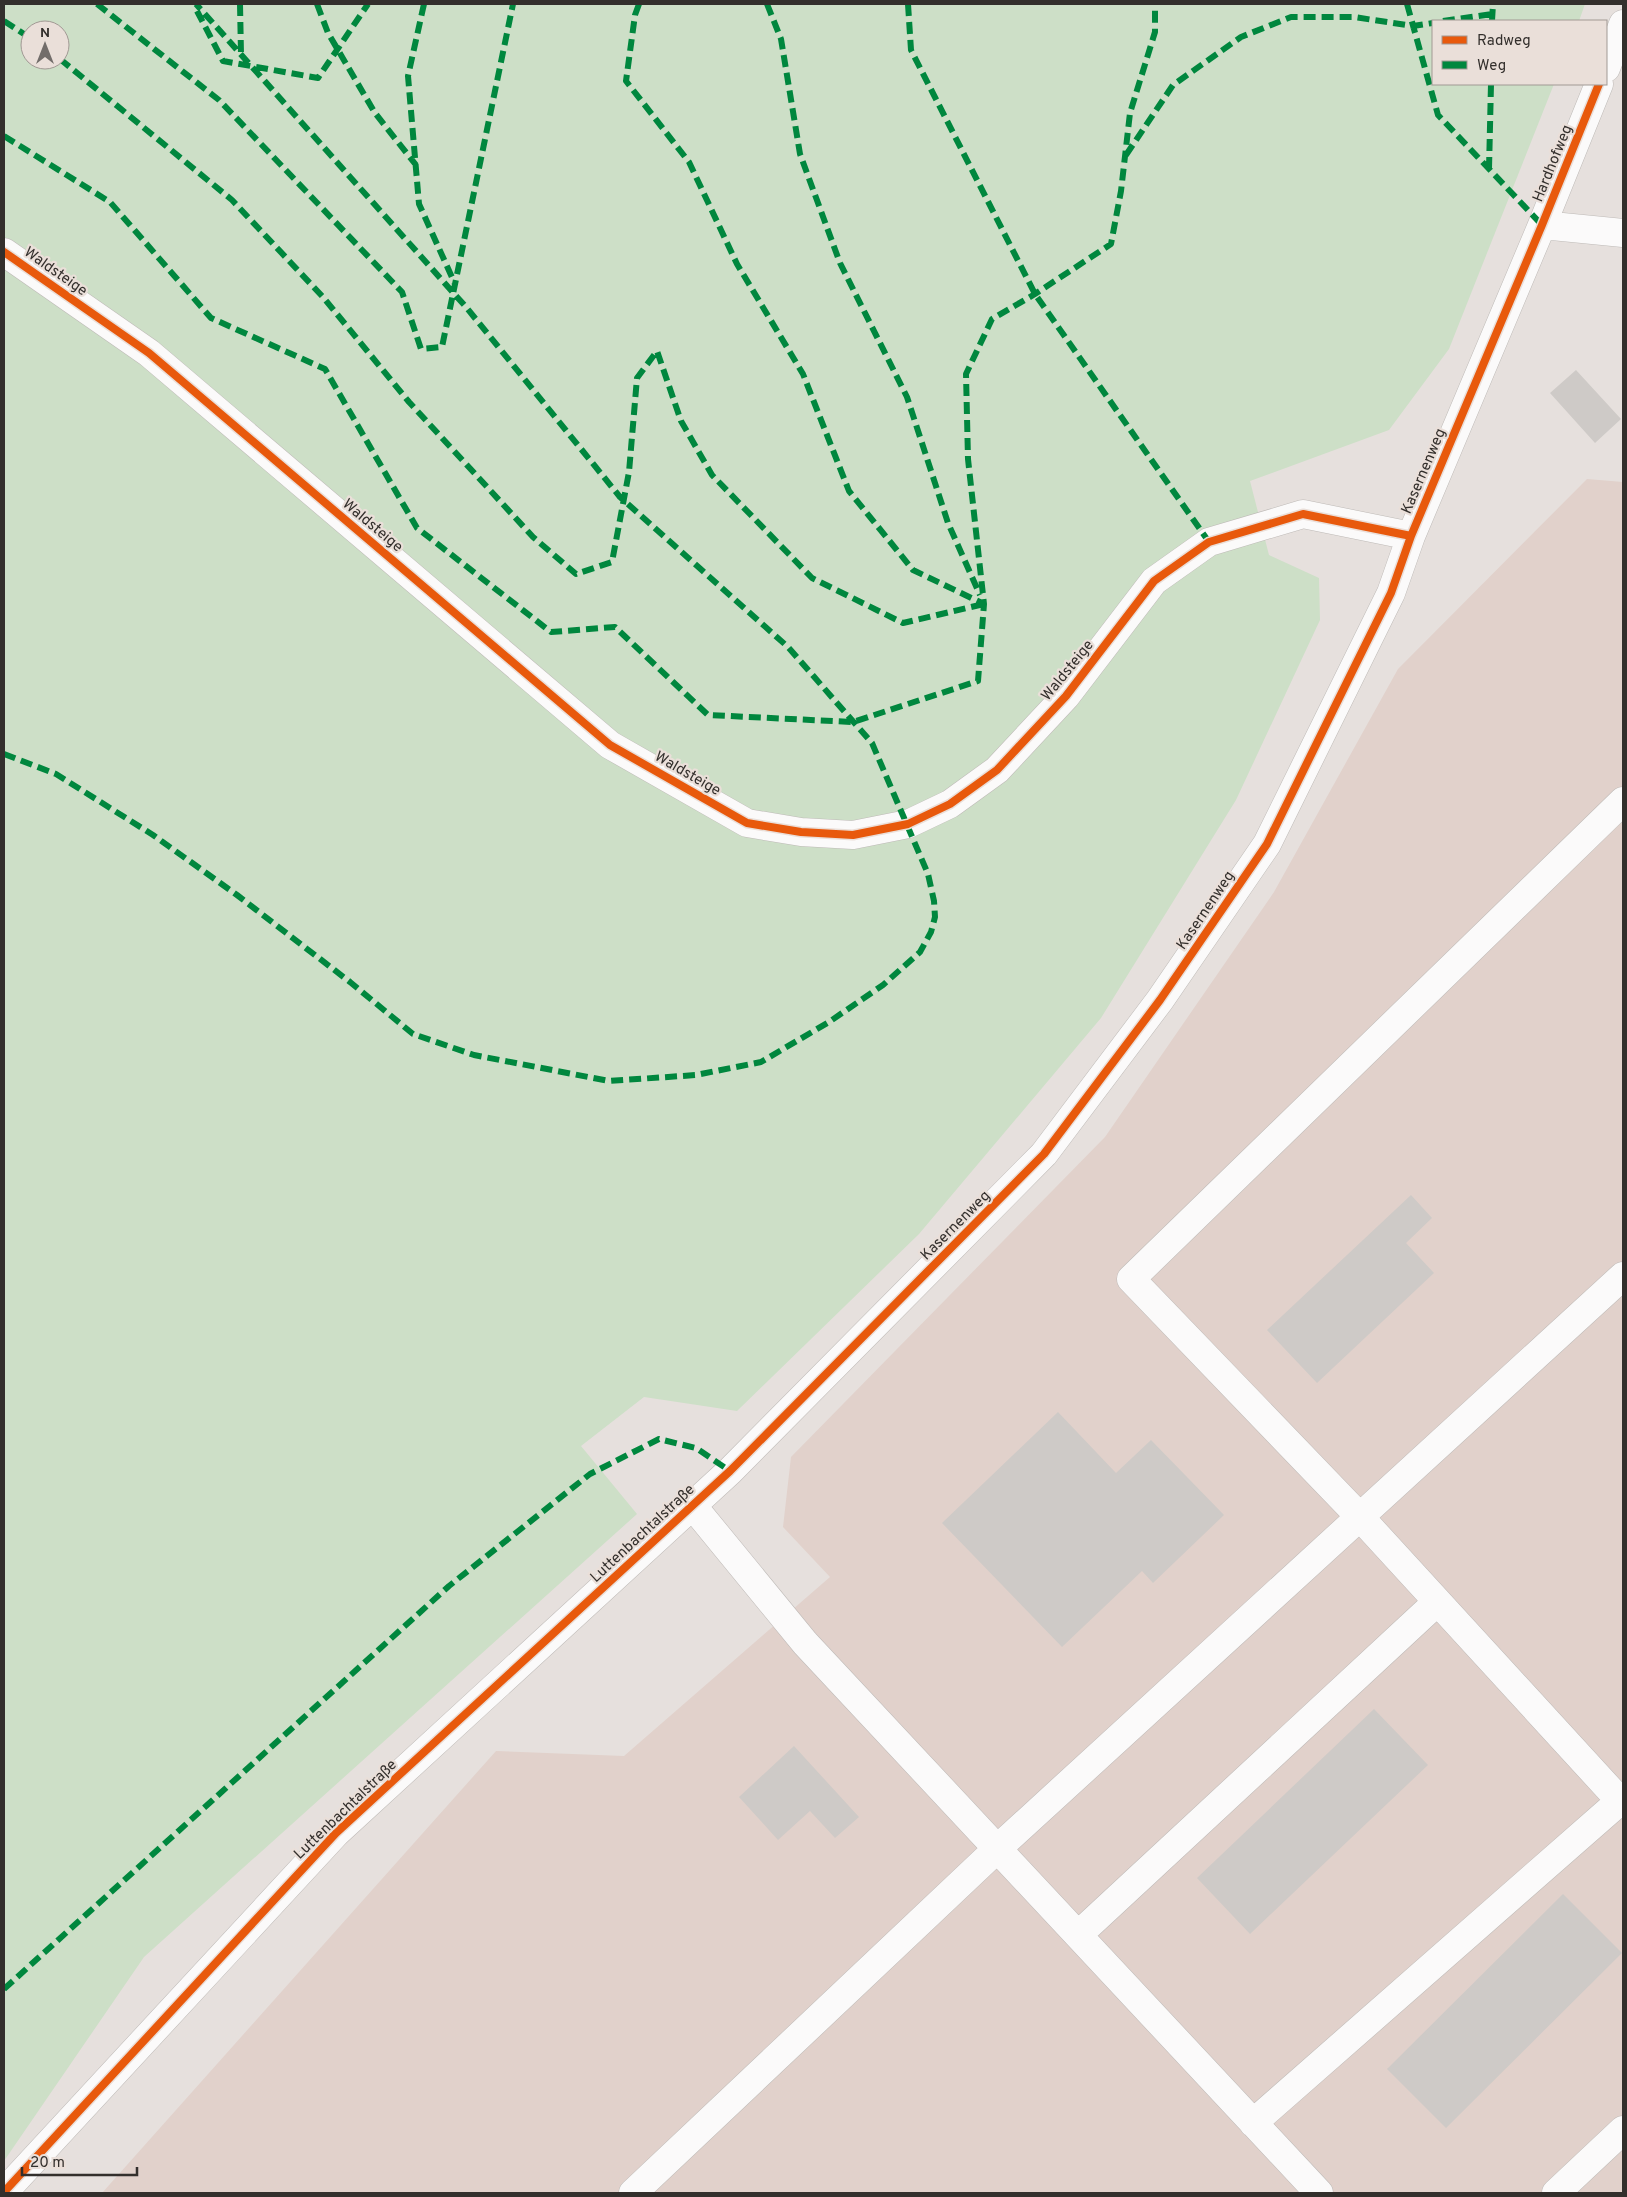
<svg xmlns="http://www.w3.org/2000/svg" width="1627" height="2197" viewBox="0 0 1627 2197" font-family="Overpass,sans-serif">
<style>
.industrial{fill:#e1d1cb}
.green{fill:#cddfc7;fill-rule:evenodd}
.building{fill:#cecac7}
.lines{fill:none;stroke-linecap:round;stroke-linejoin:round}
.minor-casing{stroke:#bebab7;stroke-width:29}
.minor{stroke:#fbfafa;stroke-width:28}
.quiet{stroke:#00873e;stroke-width:6;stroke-dasharray:12 6;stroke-linecap:butt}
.cycleway-casing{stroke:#eadfd9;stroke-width:11}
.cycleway{stroke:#e8590c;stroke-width:8}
.labels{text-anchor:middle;stroke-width:4.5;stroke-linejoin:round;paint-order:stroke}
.street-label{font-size:15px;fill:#332f2c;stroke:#eadfd9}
</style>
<rect width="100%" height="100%" fill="#e6e0dd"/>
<path class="industrial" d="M1587,479L1623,482V2193H102L496,1751L624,1756L830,1577L783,1527L791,1457L1105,1137L1274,892L1398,669Z"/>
<path class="green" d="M4,4H1585L1579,21H1433V84H1554L1449,349L1389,430L1250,481L1269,555L1319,578L1320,620L1236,800L1101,1018L919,1234L737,1411L644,1397L581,1446L637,1514L144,1957L4,2161ZM30,30H60V60H30Z"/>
<path class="building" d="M1576,370L1621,419L1595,443L1550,393Z
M1411,1195L1432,1218L1406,1243L1434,1273L1317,1383L1267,1330Z
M1058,1412L1116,1473L1151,1440L1224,1515L1153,1583L1142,1571L1062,1647L942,1523Z
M1374,1709L1428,1765L1250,1934L1197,1878Z
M794,1746L859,1817L835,1838L810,1811L778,1840L739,1797Z
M1563,1894L1622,1953L1446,2128L1387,2069Z"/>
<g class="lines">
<g class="minor-casing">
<path id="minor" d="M1606,68L1623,24
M1542,225L1623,233
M4,252L149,353L610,745L747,823L801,832L853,835L908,824L950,804L997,770L1066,696L1154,581L1209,542L1303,514L1411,536
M1623,801L1131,1279L1360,1517L1623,1804
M692,1505L805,1643L1319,2193
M1078,1935L1437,1602
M1253,2123L1620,1801
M4,2192L336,1833L730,1471L1044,1154L1160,1000L1267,844L1391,593L1411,536L1542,225L1599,84
M633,2193L997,1849L1623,1276
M1556,2193L1623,2130"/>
</g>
<use href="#minor" class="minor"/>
<path class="quiet" d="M97,4L219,100L402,292L421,349L442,347L513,4
M240,4L241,54
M317,4L328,33L375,113L416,165
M424,4L408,76L419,204L455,284
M639,4L635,15L626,81L689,162L737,264L803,374L849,491L913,570L984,604
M767,4L781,39L800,154L840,263L907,397L948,523L980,595
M908,4L911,50L1035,294L1209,542
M1407,4L1438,115L1542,225
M197,11L223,61L318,78L368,4
M4,21L30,38
M1443,21L1492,14
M1492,21L1493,4
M60,59L232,200L323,297L409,402L533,537L576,574L612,562L629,472L637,378L657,351L681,421L712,475L812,578L903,623L984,604
M4,136L110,202L211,318L325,369L417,528L551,632L615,627L708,715L853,722L978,681L984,604L968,459L966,374L992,319L1035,294L1111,244L1121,191L1130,113L1155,32V4
M1126,155L1173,85L1241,37L1291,17H1354L1413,26L1433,23
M1489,169L1491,84
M4,754L56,774L153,835L237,895L350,982L413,1034L474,1055L609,1081L696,1075L761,1062L829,1022L883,985L920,952L931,932L935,917L934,901L928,874L872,743L788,647L620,497L466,307L196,4
M4,1989L449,1586L590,1474L659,1439L696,1448L730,1471"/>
<g class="cycleway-casing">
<path id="cycleway" d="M4,252L149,353L610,745L747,823L801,832L853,835L908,824L950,804L997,770L1066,696L1154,581L1209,542L1303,514L1411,536
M4,2192L336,1833L730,1471L1044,1154L1160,1000L1267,844L1391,593L1411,536L1542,225L1599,84"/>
</g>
<use href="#cycleway" class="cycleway"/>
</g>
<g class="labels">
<g class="street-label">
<text transform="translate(1552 163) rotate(-68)" y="5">Hardhofweg</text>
<text transform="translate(56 271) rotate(35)" y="5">Waldsteige</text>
<text transform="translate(1423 471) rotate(-67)" y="5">Kasernenweg</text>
<text transform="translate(373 525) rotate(40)" y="5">Waldsteige</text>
<text transform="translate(1067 670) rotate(-51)" y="5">Waldsteige</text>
<text transform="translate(688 773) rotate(30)" y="5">Waldsteige</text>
<text transform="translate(1205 910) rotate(-56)" y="5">Kasernenweg</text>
<text transform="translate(955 1225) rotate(-45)" y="5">Kasernenweg</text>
<text transform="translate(642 1533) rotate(-43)" y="5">Luttenbachtalstraße</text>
<text transform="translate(345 1809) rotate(-44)" y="5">Luttenbachtalstraße</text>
</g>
</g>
<rect width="1627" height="2197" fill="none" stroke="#332f2c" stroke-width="10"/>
<rect x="1432" y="20" width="175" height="65" fill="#eadfd9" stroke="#a19994"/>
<rect x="1442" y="36" width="25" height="8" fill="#e8590c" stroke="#a19994"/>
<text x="1477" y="45" font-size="15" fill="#332f2c">Radweg</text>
<rect x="1442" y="61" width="25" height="8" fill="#00873e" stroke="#a19994"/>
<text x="1477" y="70" font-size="15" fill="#332f2c">Weg</text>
<g transform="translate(45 45)"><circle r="24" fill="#eadfd9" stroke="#a19994"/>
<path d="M0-4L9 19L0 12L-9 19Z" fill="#726d6a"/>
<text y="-8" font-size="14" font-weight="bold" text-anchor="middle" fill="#332f2c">N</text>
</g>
<path d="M22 2167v8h115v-8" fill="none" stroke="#332f2c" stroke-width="2.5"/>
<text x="30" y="2167" font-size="15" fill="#332f2c" stroke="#eadfd9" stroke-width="4" paint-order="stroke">20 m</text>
</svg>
